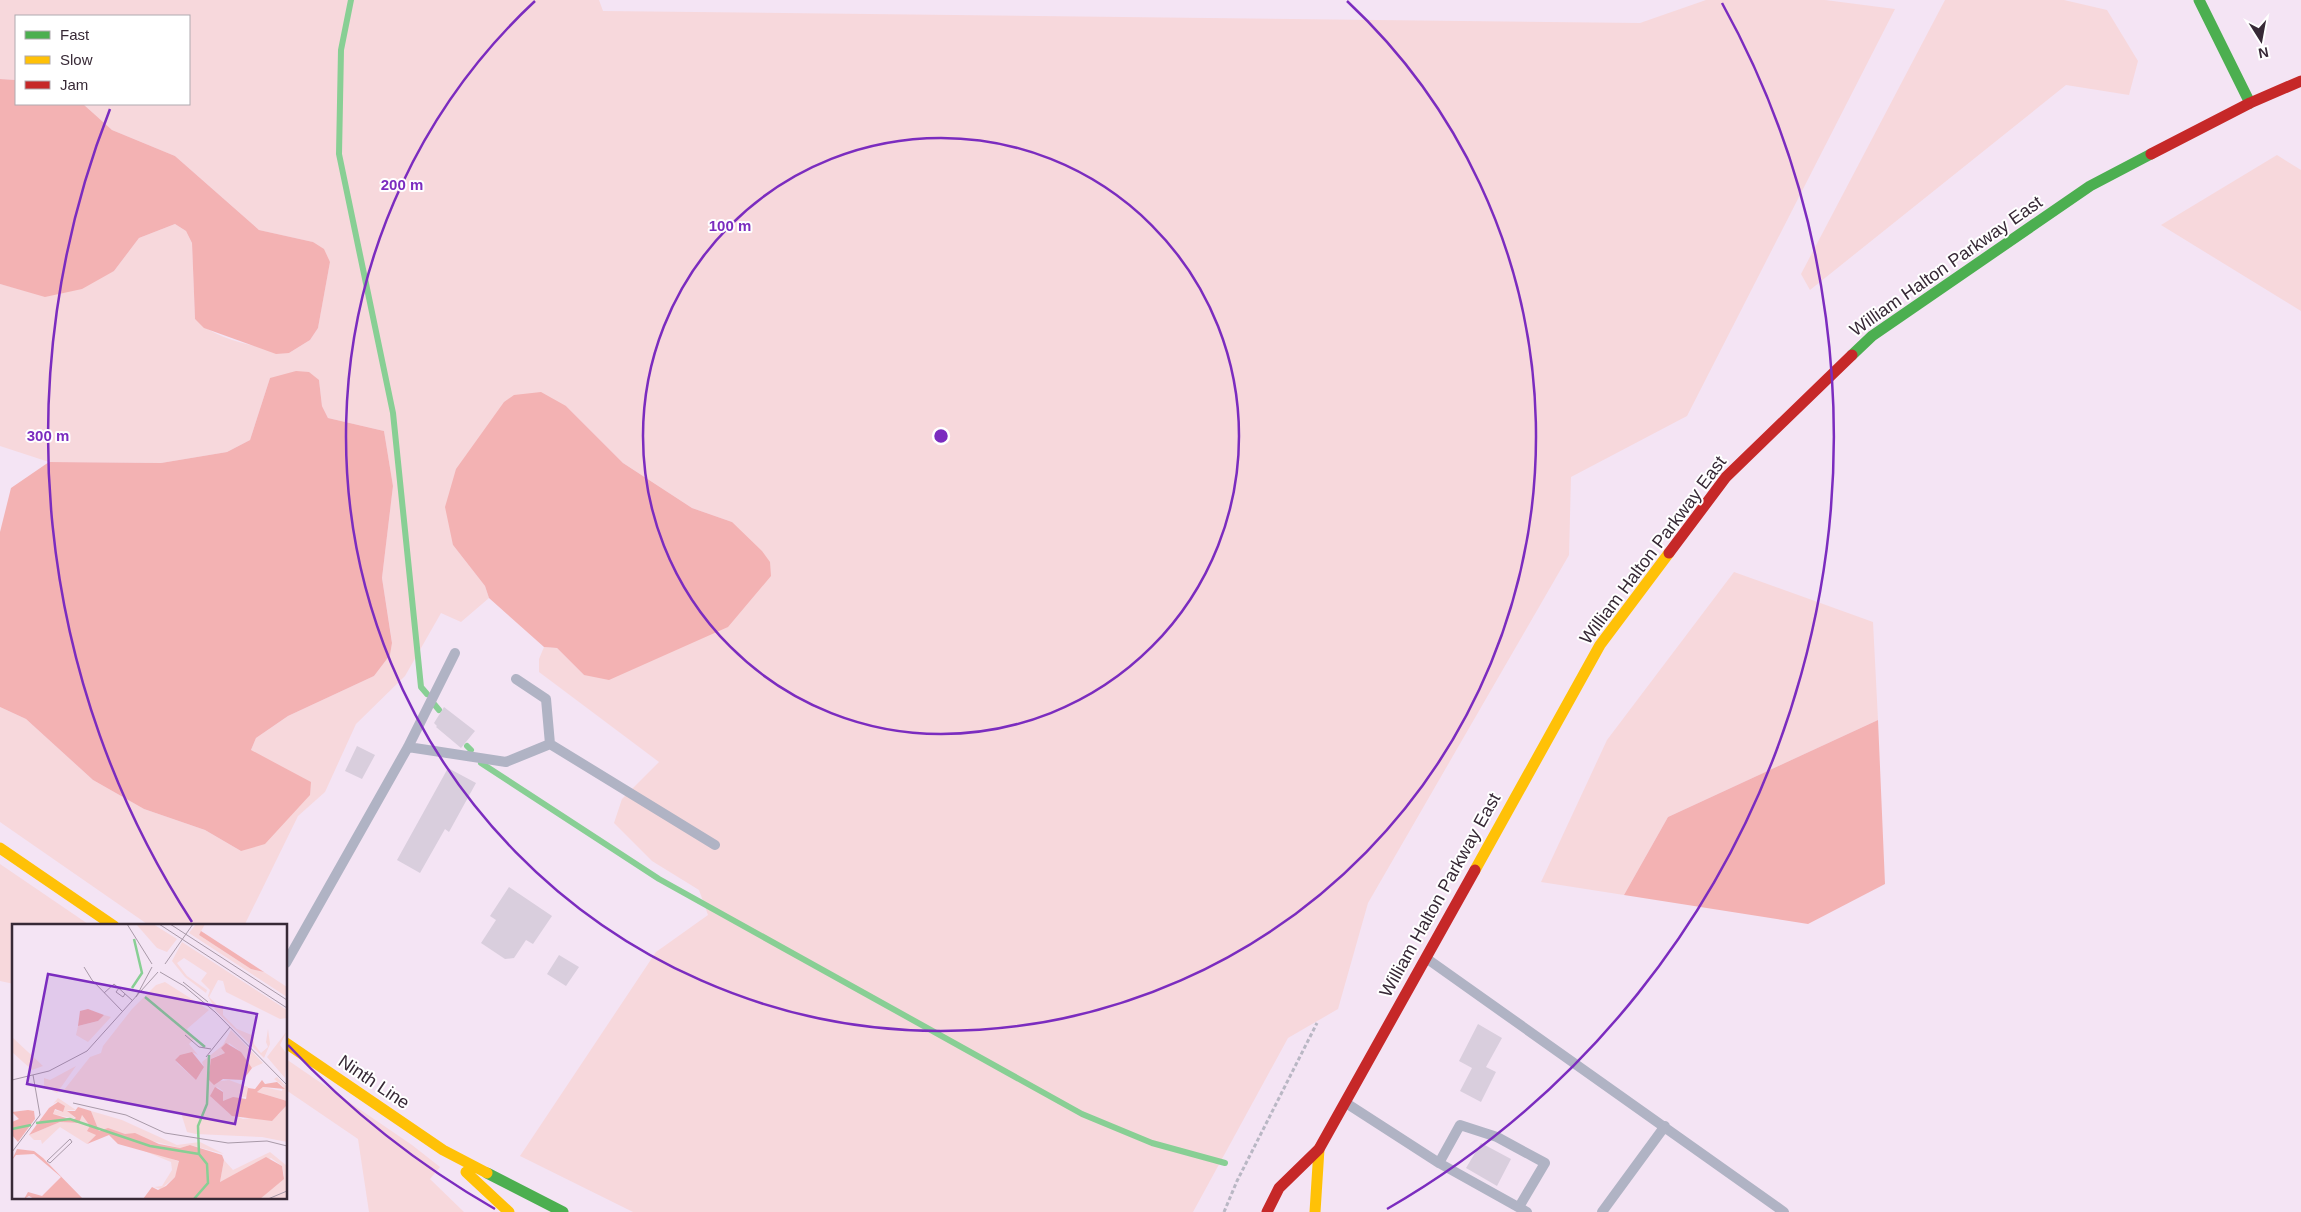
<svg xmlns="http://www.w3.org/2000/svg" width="2301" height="1212" viewBox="0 0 2301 1212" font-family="Arial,sans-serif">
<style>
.green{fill:#f7d8dc}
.forest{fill:#f3b2b3}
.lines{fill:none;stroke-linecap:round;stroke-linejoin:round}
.stream{stroke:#88cf94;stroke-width:6}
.building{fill:#d9cedd}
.path{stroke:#b9b7c4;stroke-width:3;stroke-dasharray:4 2.5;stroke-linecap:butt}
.lane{stroke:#b0b3c4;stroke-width:10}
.fast{stroke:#4caf50;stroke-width:11}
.slow{stroke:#ffc107;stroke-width:11}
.jam{stroke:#c62828;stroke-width:11}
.ring{fill:none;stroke:#7b2cbf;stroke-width:2.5}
.labels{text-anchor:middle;stroke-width:4;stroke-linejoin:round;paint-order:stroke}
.street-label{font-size:18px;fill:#372936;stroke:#fff}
.inset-river{fill:none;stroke:#88cf94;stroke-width:2.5}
.inset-road{fill:none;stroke:#a899a8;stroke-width:1}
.view{fill:#7b2cbf;fill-opacity:0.15;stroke:#7b2cbf;stroke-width:2.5}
.inset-edge{fill:none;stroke:#372936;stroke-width:2.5}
.centre{fill:#7b2cbf;stroke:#fff;stroke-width:2.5}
.ring-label{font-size:15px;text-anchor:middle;font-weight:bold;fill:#7b2cbf;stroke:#fff;stroke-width:4;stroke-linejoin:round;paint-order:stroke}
</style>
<rect width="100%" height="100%" fill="#f4e4f4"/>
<path class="green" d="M0,0H599L603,11L1640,23L1706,0H1825L1895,9L1687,416L1571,477L1569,555L1368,903L1338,1009L1288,1038L1193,1212H633L520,1156L656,952L708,915L699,890L652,861L614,823L622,799L659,762L539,672V659L544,647L557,648L584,675L732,522L692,508L623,463L566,406L453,545L485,586L489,598L461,622L441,613L405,676L356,724L325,792L298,816L244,926H150L0,822V707L26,719L93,780L144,809L205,830L241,851L251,750L256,738L288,716L374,676L390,655L392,642L382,578L393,486L384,431L328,418L322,406L319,380L270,378L250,440L227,452L161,463L49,462L0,446V284L45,296L114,271L139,238L175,224L186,231L192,243L195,319C218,342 258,346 289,353L310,340L318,328L330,262L313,242L259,230L175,156L112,130L83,104H189V16H16V80L0,79Z
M1945,0H2064L2107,10L2138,61L2129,95L2066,85L1810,290L1801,274Z
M2277,155L2301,170V311L2161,225Z
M1734,572L1873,622L1878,720L1668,817L1624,895L1541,882L1607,740Z
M0,864L91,926H14V984L0,981Z
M286,1059L412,1145L440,1167L430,1179L464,1212H369L358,1139L286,1090Z"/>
<path class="forest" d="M0,79L16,80V104H83L112,130L175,156L259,230L313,242L324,249L330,262L318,328L310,340L289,353L276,354L204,328L195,319L192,243L186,231L175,224L139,238L114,271L82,289L45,297L0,284Z
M296,371L309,372L319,380L322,406L328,418L384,431L393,486L382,578L392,643L390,655L374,676L288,716L256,738L251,750L311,782L310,795L265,844L241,851L205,830L144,809L93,780L26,719L0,707V532L11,488L49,462L161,463L227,452L250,440L270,378Z
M541,392L566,406L623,463L692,508L732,522L762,551L770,562L771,576L728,627L609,680L584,675L557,648L544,647L489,598L485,586L453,545L445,507L456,469L504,402L514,395Z
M1878,720L1885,884L1808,924L1624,895L1668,817Z"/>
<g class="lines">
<path class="stream" d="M351,0L341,50L339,154L393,413L421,687L427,694
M434,704L439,710
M467,746L471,750
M481,763L659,879L1082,1114L1152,1143L1225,1163"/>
</g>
<path class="building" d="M444,707L475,731L461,748L436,727L437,726L434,723Z
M357,746L375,755L362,779L345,771Z
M448,768L476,783L449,832L445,829L420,873L397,860Z
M509,887L552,916L533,944L526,940L514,958L505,959L481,943L496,920L490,916Z
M559,955L579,967L566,986L547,974Z
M1478,1024L1502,1038L1486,1067L1496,1072L1481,1102L1460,1091L1472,1068L1459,1061Z
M1481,1143L1511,1159L1497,1186L1466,1168Z"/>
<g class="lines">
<path class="path" d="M1224,1212L1237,1181L1317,1023"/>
<path class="lane" d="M516,679L546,699L550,744
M408,747L506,762L550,744L715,845
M1426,958L1784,1212
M286,963L408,747L455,653
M1346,1103L1439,1163L1527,1212
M1439,1163L1460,1125L1497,1137L1545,1163L1519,1207
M1602,1212L1665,1126"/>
<path class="fast" d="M2199,0L2250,103
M1852,355L1872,336L2090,186L2151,154
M487,1173L563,1212"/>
<path class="slow" d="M0,848L114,926
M1475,870L1600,645L1669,553
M286,1043L443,1150L487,1173
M466,1172L509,1212
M1315,1212L1319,1149"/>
<path class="jam" d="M2151,154L2250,103L2301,81
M1669,553L1726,477L1852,355
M1267,1212L1279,1188L1319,1149L1475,870"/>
</g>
<g class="ring">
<circle cx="941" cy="436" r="298"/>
<path d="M1347 1A595 595 0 1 1 535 1"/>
<path d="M495 1209A893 893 0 0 1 288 1045M192 922A893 893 0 0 1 110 109M1722 3A893 893 0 0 1 1387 1209"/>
</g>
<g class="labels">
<g class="street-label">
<text transform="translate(1946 266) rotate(-35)" y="6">William Halton Parkway East</text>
<text transform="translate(1653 550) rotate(-53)" y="6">William Halton Parkway East</text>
<text transform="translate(1440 895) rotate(-61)" y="6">William Halton Parkway East</text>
<text transform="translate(374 1082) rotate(34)" y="6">Ninth Line</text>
</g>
</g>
<g transform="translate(12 924)">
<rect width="275" height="275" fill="#f4e4f4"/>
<path d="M124,0H141L165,15L155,28L145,24ZM184,0H193L187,11L239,45L252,48L275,63V73L177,9ZM170,18L275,86V94L268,95L214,68L211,57L206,56L197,73L205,81H211V91L225,105L242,112V120L249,129L256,123L254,118L256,105L258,120L252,134L204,87L196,72L198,66L189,57L195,49L172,34L165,39L175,52L195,66L194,69L173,53L160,37ZM153,58L197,86L175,105L182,115L177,120L186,131L182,129L163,136L166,140L184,156L192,143L190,138L211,121L219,106L251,139L240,144L229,128L217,119L213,129L200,134L196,149L201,158L217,156L236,163L237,172L211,177V167L205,163L199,173L218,190L231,195L266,191L275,181V218L250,213L184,210L175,208L169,189L52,166L78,133L89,129L91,122L120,85L144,61ZM92,91L99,93L76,118L64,111L66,102L86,97ZM275,107L268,121L275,130L273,154L255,133ZM0,113L31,142L20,146L0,128ZM64,142L45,169L32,162V154L38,156ZM265,153L275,163V177L245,168L251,163L270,167L271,162L262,155ZM46,174L64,186H55L64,195L41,190L43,186L50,188L53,182L44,178L41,180ZM79,187L110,196L165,221L188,218L212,230L178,221L168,224L92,205L87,207ZM70,191L84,211L75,220L48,203L30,220L29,216H22L17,211L48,198L63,199ZM125,224H131L168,238L163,253L149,265L142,263L150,262L160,246L159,238ZM258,228L275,242V275H248L272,252L270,242L259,234L208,258L212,236L221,246Z" fill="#f7d8dc"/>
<path d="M189,7L252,48L239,45L187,11ZM76,85L92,91L86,97L66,102L68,87ZM214,119L229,128L240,144L231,156L211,155L202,161L196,155L199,135L213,129L209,124ZM180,128L192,143L184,156L163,136L168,131ZM250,156L253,160L265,158L273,165L251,163L245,168L275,177V181L260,197L220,192L198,172L203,163L211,168V177L221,173L234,175L236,164L243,165ZM46,178L53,182L51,188L43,185L41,190L61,196L64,194L55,187H63L66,183L79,187L87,207L96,204L113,210L123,209L147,220L168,224L178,221L210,231L212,236L208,258L254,233L270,242L272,255L248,275H131L140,263L146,266L154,262L163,253L167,237L106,220L97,211L75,220L84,211L75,207L78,202L70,191L67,199L48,198L17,211L37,184ZM16,186L22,187L23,195L6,218L0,211V198L7,195L0,188ZM5,225L22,227L31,234L71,275H22L17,272L12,275L16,268L30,272L49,253L22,230L4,231L0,236Z" fill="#f3b2b3"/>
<path class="inset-river" d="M120,64L130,49L122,15M133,73L193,123M24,199L58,195L138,222L187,230M0,205L19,201M182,275L196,259L195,240L187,230L186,202L195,180L197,131"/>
<path class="inset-road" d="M115,0L140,40M147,0L275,84M158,0L275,76M153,40L181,0M72,43L80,56L111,88M148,48L172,62L203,88L275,161M171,58L196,78M107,64L104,68L111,73L113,70M92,69L102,60L121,77M124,73L140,43M173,111L187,123L199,125M194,133L218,103M0,156L37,147L75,127L146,48M61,179L114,191L153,209L216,219L255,217L275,222M58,215L60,218L38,239L35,237ZM0,228L28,191L21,151M256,275L275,267"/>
<path class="view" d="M36,50L245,90L223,200L15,160Z"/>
<rect width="275" height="275" class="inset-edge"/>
</g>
<circle cx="941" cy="436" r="8" class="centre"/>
<g class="ring-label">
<text x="402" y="190">200 m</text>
<text x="730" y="231">100 m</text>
<text x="48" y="441">300 m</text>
</g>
<rect x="15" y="15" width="175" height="90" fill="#ffffff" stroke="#afa9af"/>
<rect x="25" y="31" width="25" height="8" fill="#4caf50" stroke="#afa9af"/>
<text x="60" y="40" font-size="15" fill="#372936">Fast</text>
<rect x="25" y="56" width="25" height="8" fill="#ffc107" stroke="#afa9af"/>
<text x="60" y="65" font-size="15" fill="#372936">Slow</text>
<rect x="25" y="81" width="25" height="8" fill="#c62828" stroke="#afa9af"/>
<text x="60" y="90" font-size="15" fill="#372936">Jam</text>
<g transform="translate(2261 40) rotate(169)" stroke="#ffffff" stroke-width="4" paint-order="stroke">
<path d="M0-4L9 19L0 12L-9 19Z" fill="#372936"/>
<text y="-8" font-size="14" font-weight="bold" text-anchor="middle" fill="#372936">N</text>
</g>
</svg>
